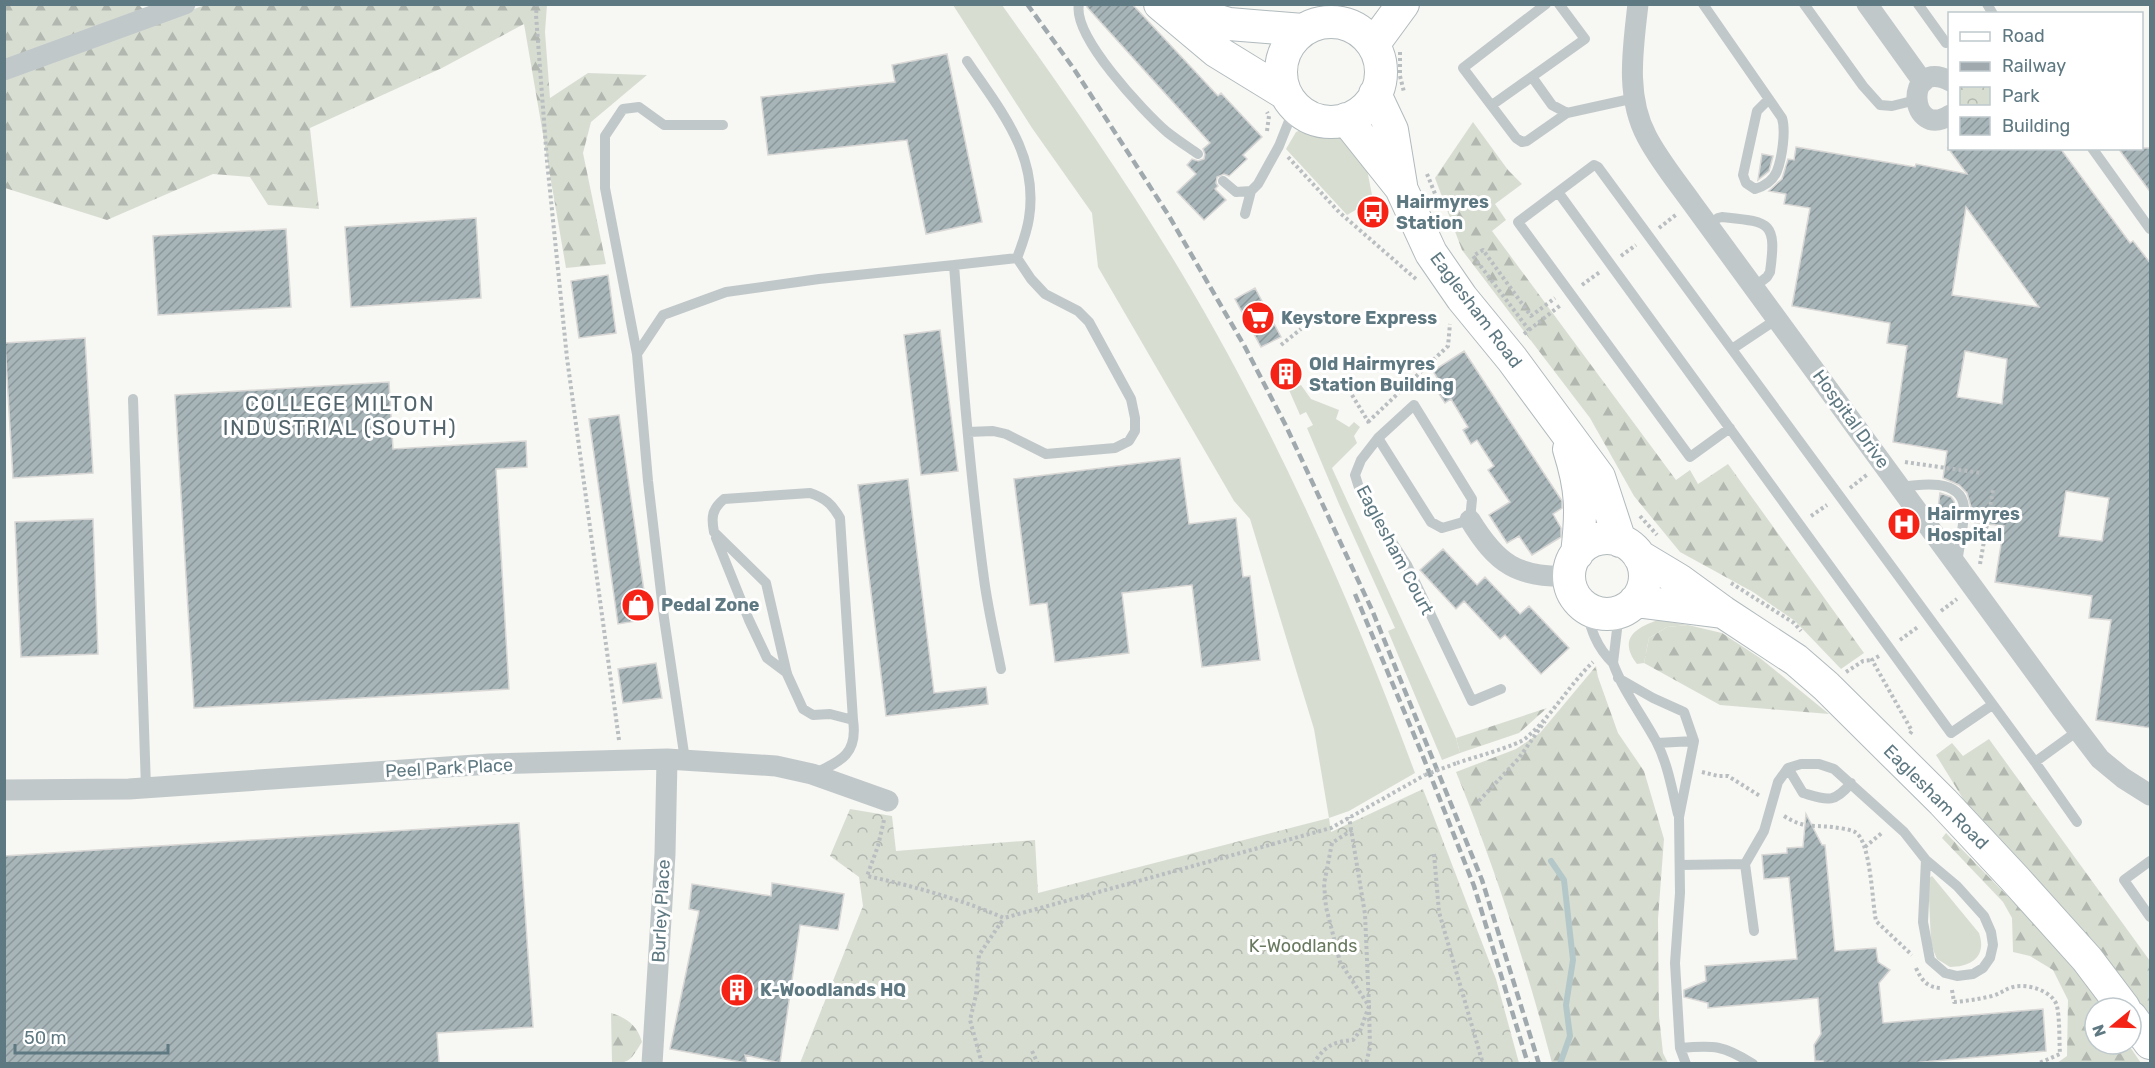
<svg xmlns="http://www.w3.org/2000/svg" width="2155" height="1068" viewBox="0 0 2155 1068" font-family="Rubik,sans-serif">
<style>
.grass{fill:#d8ddd2}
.forest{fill:url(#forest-firs)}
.park{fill:url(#park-crowns)}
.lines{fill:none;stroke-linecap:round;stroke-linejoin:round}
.stream{stroke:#b5c8c9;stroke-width:6}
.building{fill:url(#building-hatch);stroke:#d9d8d6;stroke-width:1.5;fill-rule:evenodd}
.secondary-casing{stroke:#b1babd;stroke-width:34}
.path{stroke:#b9bec0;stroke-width:4;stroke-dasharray:3 3;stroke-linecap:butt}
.lane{stroke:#c1c8ca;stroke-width:10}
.street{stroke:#c1c8ca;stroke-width:21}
.secondary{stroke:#fff;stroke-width:32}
.rail{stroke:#a0aaae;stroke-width:4.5;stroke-dasharray:9 4.5;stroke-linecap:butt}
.path-bridge{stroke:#b9bec0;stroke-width:4;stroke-dasharray:3 3;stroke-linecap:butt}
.labels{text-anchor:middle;stroke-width:6;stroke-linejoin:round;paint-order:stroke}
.poi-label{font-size:18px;font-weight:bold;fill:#5f7982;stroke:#fff;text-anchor:start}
.street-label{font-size:18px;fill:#5f7982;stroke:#fff}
.park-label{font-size:18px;fill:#68795e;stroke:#fff}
.quarter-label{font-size:21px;letter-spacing:1.5px;fill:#52656c;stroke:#fff}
</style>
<defs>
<pattern id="forest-firs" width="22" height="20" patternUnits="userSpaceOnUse" patternTransform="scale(1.5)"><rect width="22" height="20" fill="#d8ddd2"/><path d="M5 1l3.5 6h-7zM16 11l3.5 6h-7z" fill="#b2b8b0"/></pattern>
<pattern id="park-crowns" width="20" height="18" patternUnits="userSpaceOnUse" patternTransform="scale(1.5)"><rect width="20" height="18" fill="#d8ddd2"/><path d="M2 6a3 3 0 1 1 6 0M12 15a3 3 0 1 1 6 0" fill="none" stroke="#b2b8b0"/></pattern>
<pattern id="building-hatch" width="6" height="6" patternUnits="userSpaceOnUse" patternTransform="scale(1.5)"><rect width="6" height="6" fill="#a7b4b8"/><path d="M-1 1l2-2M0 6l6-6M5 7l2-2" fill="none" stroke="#8b979b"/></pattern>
</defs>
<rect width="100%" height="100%" fill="#f7f7f3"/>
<path class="grass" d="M953,5H1002C1064,92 1126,180 1181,272C1276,431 1351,600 1415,773L1349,811L1329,818L1314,729L1250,519L1234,501L1098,267L1092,213L1032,128Z
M1308,127L1342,136L1364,154L1373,200L1347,215L1286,149L1296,132Z
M1301,385L1311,399L1339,410L1336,419L1349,427L1354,422L1360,427L1354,436L1357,443L1332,468L1456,738L1460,753L1442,760L1388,631L1395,628L1339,504L1307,428L1313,425L1306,412L1300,415L1289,390Z
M1658,620L1688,625L1667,627L1649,638L1644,663L1637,664C1618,639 1635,628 1658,620Z
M1932,876L1979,933C1987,956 1972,967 1950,967L1937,959L1934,952L1931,942L1928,879Z"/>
<path class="forest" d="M5,5H139L156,23L205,5H547L545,32L550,98L588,73L647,75L591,122L583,153L606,264L566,268L524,24L442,68L310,128L319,209L268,205L250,177L213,174L107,220L5,188Z
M1473,122L1508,170L1522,184L1495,204L1506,220L1492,231L1676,480L1690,470L1698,484L1728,464L1864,653L1841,669L1795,621L1753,592L1680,552L1634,496L1590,418L1462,250L1435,178Z
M1688,625L1722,633L1760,658L1829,714L1720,705L1644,663L1649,638L1667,627Z
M1596,666L1598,677L1618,733L1644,771L1664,839L1658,919L1659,1016L1663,1053L1668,1063H1552C1526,965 1495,867 1456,772L1516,749L1540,733Z
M1547,708L1519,733L1460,753L1456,738Z
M1989,739L2150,961V1019L2093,943L1965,802L1936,755L1952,743L1963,756Z
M1946,833L2069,959L2103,1008H2095V1044H2128L2141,1063H2057L2067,1056L2068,1000L2053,970L2030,956L2013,952L2012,918L2003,902L1942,838Z
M611,1013C627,1018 637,1025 642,1042C632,1057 631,1064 612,1063Z"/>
<path class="park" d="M1423,789L1496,979L1519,1063H800L863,906L859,877L830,856L850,809L892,816L896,851L1035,840L1038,893L1329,818L1331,832Z"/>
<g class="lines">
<path class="stream" d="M1551,861L1564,880L1573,960L1566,1005L1570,1036L1560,1064"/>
</g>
<path class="building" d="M1087,4H1132L1218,96L1221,93L1262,137L1243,155L1247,159L1229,176L1224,174L1217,177L1216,183L1218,186L1215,189L1226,200L1204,220L1177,192L1196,174L1187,165L1192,159L1198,161L1204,159L1205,154L1203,149L1210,143L1087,7Z
M947,54L982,222L926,234L907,140L768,155L761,97L895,82L892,65Z
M1796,147L1915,167L1916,164L1967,174L1948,148H2060L2130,243L2133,241L2151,264V728L2096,720L2111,620L2089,618L2092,596L1995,582L2004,526L1971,522V507L1967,493L1959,485L1943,478L1947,451L1893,442L1907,346L1887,343L1890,323L1792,306L1810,208L1784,204L1786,194L1769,191L1782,179L1788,159L1794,160ZM1966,207L2039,307L1952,295ZM1965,351L2007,359L2002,404L1957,397ZM2066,491L2109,498L2102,541L2059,536Z
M2118,148H2151V193Z
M1762,154L1773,156L1769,171L1758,180Z
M476,218L481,298L351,307L345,227Z
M286,229L291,307L158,315L153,236Z
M608,275L616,333L579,338L571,281Z
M1255,288L1281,337L1261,347L1235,299Z
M940,330L958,471L921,475L904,335Z
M85,338L93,473L13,478L5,343Z
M1464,351L1562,501V508L1553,514L1561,528V537L1532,555L1519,536L1507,543L1489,515L1510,502L1488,470L1494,466L1477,440L1471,444L1463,430L1468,427L1451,399L1445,403L1436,389L1442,386L1433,371Z
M389,382L393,449L526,441L527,467L496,469L509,689L194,708L175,395Z
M619,415L648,619L618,624L589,419Z
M1180,458L1189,524L1236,518L1243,577L1250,576L1260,660L1202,667L1192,585L1122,593L1129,653L1055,662L1047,603L1030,605L1014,479Z
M908,479L934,693L986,687L988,704L886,716L858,485Z
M1940,493L1951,497L1954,501L1956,520L1938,518L1937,516Z
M93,519L98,654L21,657L15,522Z
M1443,549L1477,585L1485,577L1520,614L1529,606L1569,648L1541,674L1505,635L1500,639L1464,601L1456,609L1420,570Z
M656,663L662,698L623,703L618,669Z
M1806,814L1822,845H1825L1835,951L1876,948L1878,962L1890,970L1879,983L1883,1023L2043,1009L2046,1051L1901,1064H1823V1061H1815L1814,1045L1821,1034L1818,998L1708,1008V1003L1684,997V990L1706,981L1705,966L1797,959L1789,877L1764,879L1762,855L1787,853V848L1803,847Z
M519,823L533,1027L437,1033L439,1064H4V856Z
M772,883L844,894L838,930L800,925L780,1063L745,1055L747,1063L670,1049L699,911L689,909L692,884L771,896Z"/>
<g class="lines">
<g class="secondary-casing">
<path id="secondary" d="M1160,4L1216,51L1286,94
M1172,7L1229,24L1303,30
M1281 72a50 50 0 1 1 100 0a50 50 0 1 1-100 0Z
M1373,45L1403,4
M1375,94L1392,130L1401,185
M1346,119L1401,188L1431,253L1462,298L1512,359L1599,477L1620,541
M1569,449C1582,490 1582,511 1577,554
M1569 576a38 38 0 1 1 76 0a38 38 0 1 1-76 0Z
M1639,556L1679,580L1723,612L1796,660L1826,686L1943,802L2015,879L2087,959L2124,1008
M1635,601L1722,612
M2131,1017L2150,1043"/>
</g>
<path class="path" d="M537,4L536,15L547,161L567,358L619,740
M1400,52V76L1404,92
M1267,131L1269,116L1267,112
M1288,157L1339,212L1417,280
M1427,174L1438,201
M1659,228L1677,214
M1621,256L1636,245
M1582,285L1600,272
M1529,330L1562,304
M1524,334L1529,330L1473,256L1483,250L1531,316L1555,298
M1281,345L1301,329
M1352,395L1369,423
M1368,422L1448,346L1450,324
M1905,462L1981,473
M1850,488L1868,474
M1640,516L1657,535
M1811,516L1827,505
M1980,564L1993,490
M1731,583L1794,623L1801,631
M1941,611L1957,599
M1900,640L1918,627
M1879,656L1872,660L1912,731L1909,735
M1846,672L1863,661L1872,660
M1457,763C1471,758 1517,746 1526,738C1552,716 1569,685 1593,662
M1702,772L1718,776H1728L1760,796
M1479,801L1519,758L1545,721
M1784,816C1803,828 1811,825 1832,827C1839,828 1849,829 1855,832C1871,841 1872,902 1876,921L1912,955
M884,820L878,846L867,876C913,886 960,899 1004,918L1331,828L1425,775
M1352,830L1332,843L1324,884L1326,907L1340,962L1369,1006L1370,1047L1366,1064
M1865,847L1883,832
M1434,854L1439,912L1483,1064
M1916,968C1921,979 1926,987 1940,988
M1952,990L1954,1002C1967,1001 1979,999 1992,996C2000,994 2005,989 2013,987C2027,983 2053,991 2057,1006C2060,1021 2059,1039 2060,1054L2037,1064
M1032,1051L1038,1064
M982,1064L970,1020L976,995L979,955L1004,918
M1313,1064C1325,1046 1332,1042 1353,1040L1360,1031L1369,1006L1365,914L1349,817"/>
<path class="lane" d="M1079,4C1072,36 1144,112 1167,132C1177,140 1188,147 1198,154
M1703,4L1782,118C1786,131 1782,158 1777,171C1773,181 1765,186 1755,189L1746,183L1743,175L1757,111L1769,99
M1804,4L1863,86L1880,105L1892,106L1916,100
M1918,4L1946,43
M1987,4L1993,14
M967,61C1000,110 1039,155 1029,218C1027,232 1022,245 1017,258
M1532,77L1552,105L1567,113L1527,141L1522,142L1516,138L1463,68L1546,4
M1492,105L1585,39L1559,4
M1567,113L1635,98
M2092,148L2150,229
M1223,181L1236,192L1251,191
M1558,192L1951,733L1992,705
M1245,214L1251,191L1258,184L1279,146L1295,106
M1708,225L1718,218L1722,217C1770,222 1777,221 1770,272L1767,277L1754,287
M954,265L1017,258
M1732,349L1777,319
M637,354L605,188V136L623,109L639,107L664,125H723
M133,399L146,788
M1414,405L1472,499L1470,520L1442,528L1431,522L1378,438Z
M1730,428L1690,457L1518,222L1594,165L1598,167L2035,762L2079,730
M968,432L993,431L1006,434L1046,454L1115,448L1129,441L1135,431V418L1131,399L1089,322L1078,311L1045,294L1031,279L1017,258
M1378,438L1361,460L1355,475L1361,494L1407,565L1472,701L1501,689
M1900,487C1920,484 1961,478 1964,507C1965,520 1959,548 1957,563
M716,538L749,620L767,658L787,673
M1585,607C1591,629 1596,647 1613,663L1619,613
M1613,663C1623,691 1642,715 1656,741C1668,764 1672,790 1678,814
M1618,678L1653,698L1684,712L1694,741L1679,817L1680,893L1675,963L1680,1048L1686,1064
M1657,743L1694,741
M685,760L664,618L648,481L637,354L663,315L726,292L819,279L954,265C962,370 970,475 984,579C988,609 995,639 1001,669
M2035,762L2077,822
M1788,768L1803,793C1827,800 1834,804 1851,783
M815,773C842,761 858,753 853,720L830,714L813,715L803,709L787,674L766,583L714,532C711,517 712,509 724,499L810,493C825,498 832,504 840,518L853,720
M2150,861L2124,880L2150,917
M1745,864L1764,831L1778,782L1788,768L1801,764H1819L1834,769L1904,832L1926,860L1957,886L1984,916L1991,932L1993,945L1990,958L1983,968L1973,974L1957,976L1945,973L1930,960L1923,922L1926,860
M1680,865L1745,864L1754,931
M1680,1048C1714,1045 1723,1045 1753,1064"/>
<path class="street" d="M1638,4C1633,49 1625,96 1647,137C1659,160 1677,182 1692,203L2062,709L2100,759L2123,778L2150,795
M1867,4L1923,82
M4,70L185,4
M1950,81C1903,57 1909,141 1950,115
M1470,520C1497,564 1517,578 1570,576
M4,790L129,789L490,764L667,759L776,766L812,774L888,801
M652,1064L665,854L667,759"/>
<use href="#secondary" class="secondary"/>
<path class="rail" d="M1027,4L1074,69L1169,216L1245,347L1286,426L1372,610L1482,880L1539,1064
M1355,594L1422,754L1474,886L1528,1064"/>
<path class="path-bridge" d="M1425,775L1457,763"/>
</g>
<defs>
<g id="bus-disc" transform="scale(1.725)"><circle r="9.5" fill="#f52216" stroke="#fff"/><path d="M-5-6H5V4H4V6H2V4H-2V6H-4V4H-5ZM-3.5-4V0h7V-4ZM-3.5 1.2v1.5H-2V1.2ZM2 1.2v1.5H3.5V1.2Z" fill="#fff"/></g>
<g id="supermarket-disc" transform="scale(1.725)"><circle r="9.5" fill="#f52216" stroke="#fff"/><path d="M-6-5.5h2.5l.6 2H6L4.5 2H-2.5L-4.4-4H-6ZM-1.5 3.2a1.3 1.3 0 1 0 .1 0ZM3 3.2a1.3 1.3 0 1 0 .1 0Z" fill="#fff"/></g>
<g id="building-disc" transform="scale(1.725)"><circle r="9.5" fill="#f52216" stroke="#fff"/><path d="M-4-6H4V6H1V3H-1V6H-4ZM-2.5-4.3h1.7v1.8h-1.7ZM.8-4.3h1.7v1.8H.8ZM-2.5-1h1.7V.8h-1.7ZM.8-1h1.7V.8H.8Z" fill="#fff"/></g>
<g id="hospital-disc" transform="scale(1.725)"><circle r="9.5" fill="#f52216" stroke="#fff"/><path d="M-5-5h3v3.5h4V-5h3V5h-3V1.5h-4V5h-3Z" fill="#fff"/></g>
<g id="shop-disc" transform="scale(1.725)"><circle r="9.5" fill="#f52216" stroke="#fff"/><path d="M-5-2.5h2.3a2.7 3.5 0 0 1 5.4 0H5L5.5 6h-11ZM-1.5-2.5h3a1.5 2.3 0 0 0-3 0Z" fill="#fff"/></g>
</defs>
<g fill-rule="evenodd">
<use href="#bus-disc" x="1373" y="212"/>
<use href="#supermarket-disc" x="1258" y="318"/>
<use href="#building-disc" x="1286" y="374"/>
<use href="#hospital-disc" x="1904" y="524"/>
<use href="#shop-disc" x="638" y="605"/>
<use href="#building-disc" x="737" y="990"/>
</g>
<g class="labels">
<g class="poi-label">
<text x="1396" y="208">Hairmyres<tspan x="1396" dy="21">Station</tspan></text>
<text x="1281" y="324">Keystore Express</text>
<text x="1309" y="370">Old Hairmyres<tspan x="1309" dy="21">Station Building</tspan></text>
<text x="1927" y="520">Hairmyres<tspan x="1927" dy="21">Hospital</tspan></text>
<text x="661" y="611">Pedal Zone</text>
<text x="760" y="996">K-Woodlands HQ</text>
</g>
<g class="street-label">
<text transform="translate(1476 310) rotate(53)" y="6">Eaglesham Road</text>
<text transform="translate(1851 419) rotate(54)" y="6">Hospital Drive</text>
<text transform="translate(1395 550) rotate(62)" y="6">Eaglesham Court</text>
<text transform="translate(449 768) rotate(-3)" y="6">Peel Park Place</text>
<text transform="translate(1936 797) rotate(45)" y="6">Eaglesham Road</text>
<text transform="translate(661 911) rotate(-87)" y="6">Burley Place</text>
</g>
<g class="park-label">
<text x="1303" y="952">K-Woodlands</text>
</g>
<g class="quarter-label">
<text x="340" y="411">COLLEGE MILTON<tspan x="340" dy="24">INDUSTRIAL (SOUTH)</tspan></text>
</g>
</g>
<rect width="2155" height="1068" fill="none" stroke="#5f7982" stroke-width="12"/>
<rect x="1948" y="12" width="195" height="138" fill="#ffffff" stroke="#bfc9cd" stroke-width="1.5"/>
<rect x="1960" y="32" width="30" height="9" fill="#ffffff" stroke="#bfc9cd" stroke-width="1.5"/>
<text x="2002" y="42" font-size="18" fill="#5f7982">Road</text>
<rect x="1960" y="62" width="30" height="9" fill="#a0aaae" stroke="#bfc9cd" stroke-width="1.5"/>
<text x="2002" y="72" font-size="18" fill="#5f7982">Railway</text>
<rect x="1960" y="87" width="30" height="18" fill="url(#park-crowns)" stroke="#bfc9cd" stroke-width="1.5"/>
<text x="2002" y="102" font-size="18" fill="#5f7982">Park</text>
<rect x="1960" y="117" width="30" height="18" fill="url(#building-hatch)" stroke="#bfc9cd" stroke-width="1.5"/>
<text x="2002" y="132" font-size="18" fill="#5f7982">Building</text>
<g transform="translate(2113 1026) rotate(251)"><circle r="28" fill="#ffffff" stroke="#bfc9cd" stroke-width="1.5"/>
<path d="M0-4.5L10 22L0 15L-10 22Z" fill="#f52216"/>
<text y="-9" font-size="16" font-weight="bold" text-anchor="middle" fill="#5f7982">N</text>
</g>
<path d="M15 1044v9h153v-9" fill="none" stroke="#5f7982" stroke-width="3"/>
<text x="24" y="1044" font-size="18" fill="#5f7982" stroke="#ffffff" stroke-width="4.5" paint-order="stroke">50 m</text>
</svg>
